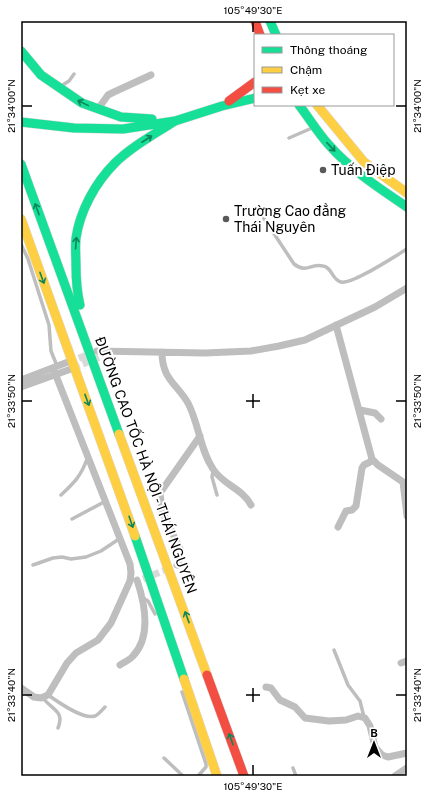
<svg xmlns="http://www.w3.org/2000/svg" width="428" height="797" viewBox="0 0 428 797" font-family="'Public Sans',sans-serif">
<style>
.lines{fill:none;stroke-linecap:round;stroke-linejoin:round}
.street-tunnel{stroke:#d9d9d9;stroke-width:7;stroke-dasharray:7 3.5;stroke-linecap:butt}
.fast-casing{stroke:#dbdbdb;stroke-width:10}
.slow-casing{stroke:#dbdbdb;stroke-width:10}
.jam-casing{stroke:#dbdbdb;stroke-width:10}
.lane{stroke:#bebebe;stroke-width:3.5}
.street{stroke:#bebebe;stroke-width:7}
.fast{stroke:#16e098;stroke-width:9}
.slow{stroke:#ffcf43;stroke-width:9}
.jam{stroke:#f24e42;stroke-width:9}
.oneway{stroke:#0d865b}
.ticks{fill:none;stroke:#000;stroke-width:1.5}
.poi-dot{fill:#595959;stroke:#fff;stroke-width:1.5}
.labels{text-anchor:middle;stroke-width:4;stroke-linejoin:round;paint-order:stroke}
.poi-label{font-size:14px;fill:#000;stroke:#fff;text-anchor:start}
.street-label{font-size:14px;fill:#000;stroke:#fff}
.neatline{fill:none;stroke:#000;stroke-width:1.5}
.ticks-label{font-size:10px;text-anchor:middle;fill:#000}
</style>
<rect width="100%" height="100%" fill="#fff"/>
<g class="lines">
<path class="street-tunnel" d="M69,362L92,353
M73,368L100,357
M143,579L170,568"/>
<g class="fast-casing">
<path id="fast" d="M270,21L276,35
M21,51L41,75L82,103L121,117L152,119
M299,105C309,118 318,133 329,145C351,170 379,188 407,207
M21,122L74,128L123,129L175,121L222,106L255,98
M21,164L119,434
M80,305C77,292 76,279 76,266C76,256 75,247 76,238C80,211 95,183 115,163C132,146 155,134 175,121
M135,536L184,679"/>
</g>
<g class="slow-casing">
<path id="slow" d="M317,105L364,162L407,193
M21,219L135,536
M119,434L207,675
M184,679L217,776"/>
</g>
<g class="jam-casing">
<path id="jam" d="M255,21L260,35
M229,101L255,82
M207,675L244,776"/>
</g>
<path class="lane" d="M61,86L69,81L74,74
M289,138L312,128
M261,214L294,264C307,274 311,263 323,266C332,267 332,280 341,282C352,285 395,256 407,249
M21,244L28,259L49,325L51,351L57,366
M213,471L212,477L217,495
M61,495C74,483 81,476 87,459
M72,519L104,502
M33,565L53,558L62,557L71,559L86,557L101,551L119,539
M143,598L148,601L155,614
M334,650L348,685L360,701L364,717
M182,692L206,764V767L198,776
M48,695C58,702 83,720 95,716C99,714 102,710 105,707
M43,698C52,710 65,711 58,728
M164,758L183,776
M293,768L296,776"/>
<path class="street" d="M98,109L108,95L114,92L151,75
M336,325L372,459L370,462L364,465L362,468L356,506L352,510L346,511L338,527
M97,351L205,353L251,351L279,346L305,340L375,307L407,288
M162,352C162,379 176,383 188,403C199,424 200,450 213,469C223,485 242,488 251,505
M21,380L68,362
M21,387L71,369
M360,410L375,413L381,419
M372,459L378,465L403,482L407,516
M177,565L180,558L181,551L162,511L160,493L200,436
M401,663L407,661
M120,665C124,662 130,660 133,656C152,636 145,604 137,580
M266,687L271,688L280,700L295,707L305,718L329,721L346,720L358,716L365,718L370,726L375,747L382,755L388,757L407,753
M21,688L34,697L41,698L48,695L67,663L76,653L98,640L111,623L130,581L131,573L130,564L53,368
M395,776L407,768"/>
<use href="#fast" class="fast"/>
<use href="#slow" class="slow"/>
<use href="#jam" class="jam"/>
</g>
<defs><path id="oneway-shaft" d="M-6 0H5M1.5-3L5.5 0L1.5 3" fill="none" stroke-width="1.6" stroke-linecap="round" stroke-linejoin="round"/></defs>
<g class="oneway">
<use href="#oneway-shaft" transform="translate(83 103) rotate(-154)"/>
<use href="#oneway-shaft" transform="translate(147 139) rotate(-33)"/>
<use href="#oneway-shaft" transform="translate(331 147) rotate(47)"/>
<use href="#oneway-shaft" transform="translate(37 209) rotate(-110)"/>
<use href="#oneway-shaft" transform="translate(76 243) rotate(-86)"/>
<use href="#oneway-shaft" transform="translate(42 278) rotate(70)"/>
<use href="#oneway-shaft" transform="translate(87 400) rotate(70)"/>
<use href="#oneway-shaft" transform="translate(131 522) rotate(71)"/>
<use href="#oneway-shaft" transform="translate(187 617) rotate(-110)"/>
<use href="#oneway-shaft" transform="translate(231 739) rotate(-109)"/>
</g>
<path class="ticks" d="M253,22V32M22,106H32M396,106H406M253,394V408M22,401H32M246,401H260M396,401H406M253,688V702M22,695H32M246,695H260M396,695H406M253,765V775"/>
<g class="poi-dot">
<circle cx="323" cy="170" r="4"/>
<circle cx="226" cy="219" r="4"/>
</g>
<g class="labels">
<g class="poi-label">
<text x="331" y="175">Tuấn Điệp</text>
<text x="234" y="216">Trường Cao đẳng<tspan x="234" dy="16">Thái Nguyên</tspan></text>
</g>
<g class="street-label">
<text transform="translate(146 465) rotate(70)" y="5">ĐƯỜNG CAO TỐC HÀ NỘI - THÁI NGUYÊN</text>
</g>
</g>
<rect width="428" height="797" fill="none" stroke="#ffffff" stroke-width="44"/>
<rect x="254" y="34" width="140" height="72" fill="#ffffff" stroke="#999999"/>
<rect x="262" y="47" width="20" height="6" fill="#16e098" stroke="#999999"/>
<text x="290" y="54" font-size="12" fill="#000000">Thông thoáng</text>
<rect x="262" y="67" width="20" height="6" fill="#ffcf43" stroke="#999999"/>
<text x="290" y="74" font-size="12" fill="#000000">Chậm</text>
<rect x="262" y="87" width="20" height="6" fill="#f24e42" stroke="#999999"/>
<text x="290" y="94" font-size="12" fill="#000000">Kẹt xe</text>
<g transform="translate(374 743)" stroke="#ffffff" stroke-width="3" paint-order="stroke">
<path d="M0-3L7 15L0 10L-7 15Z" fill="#000000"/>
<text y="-6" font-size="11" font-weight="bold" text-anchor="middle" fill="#000000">B</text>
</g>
<rect x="22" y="22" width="384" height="753" class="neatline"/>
<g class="ticks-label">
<text x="253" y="14">105°49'30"E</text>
<text transform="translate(11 106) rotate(-90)" y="4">21°34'00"N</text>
<text transform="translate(417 106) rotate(-90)" y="4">21°34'00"N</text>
<text transform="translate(11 401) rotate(-90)" y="4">21°33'50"N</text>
<text transform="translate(417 401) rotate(-90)" y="4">21°33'50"N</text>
<text transform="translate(11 695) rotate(-90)" y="4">21°33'40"N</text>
<text transform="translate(417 695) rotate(-90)" y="4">21°33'40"N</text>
<text x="253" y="790">105°49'30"E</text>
</g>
</svg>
